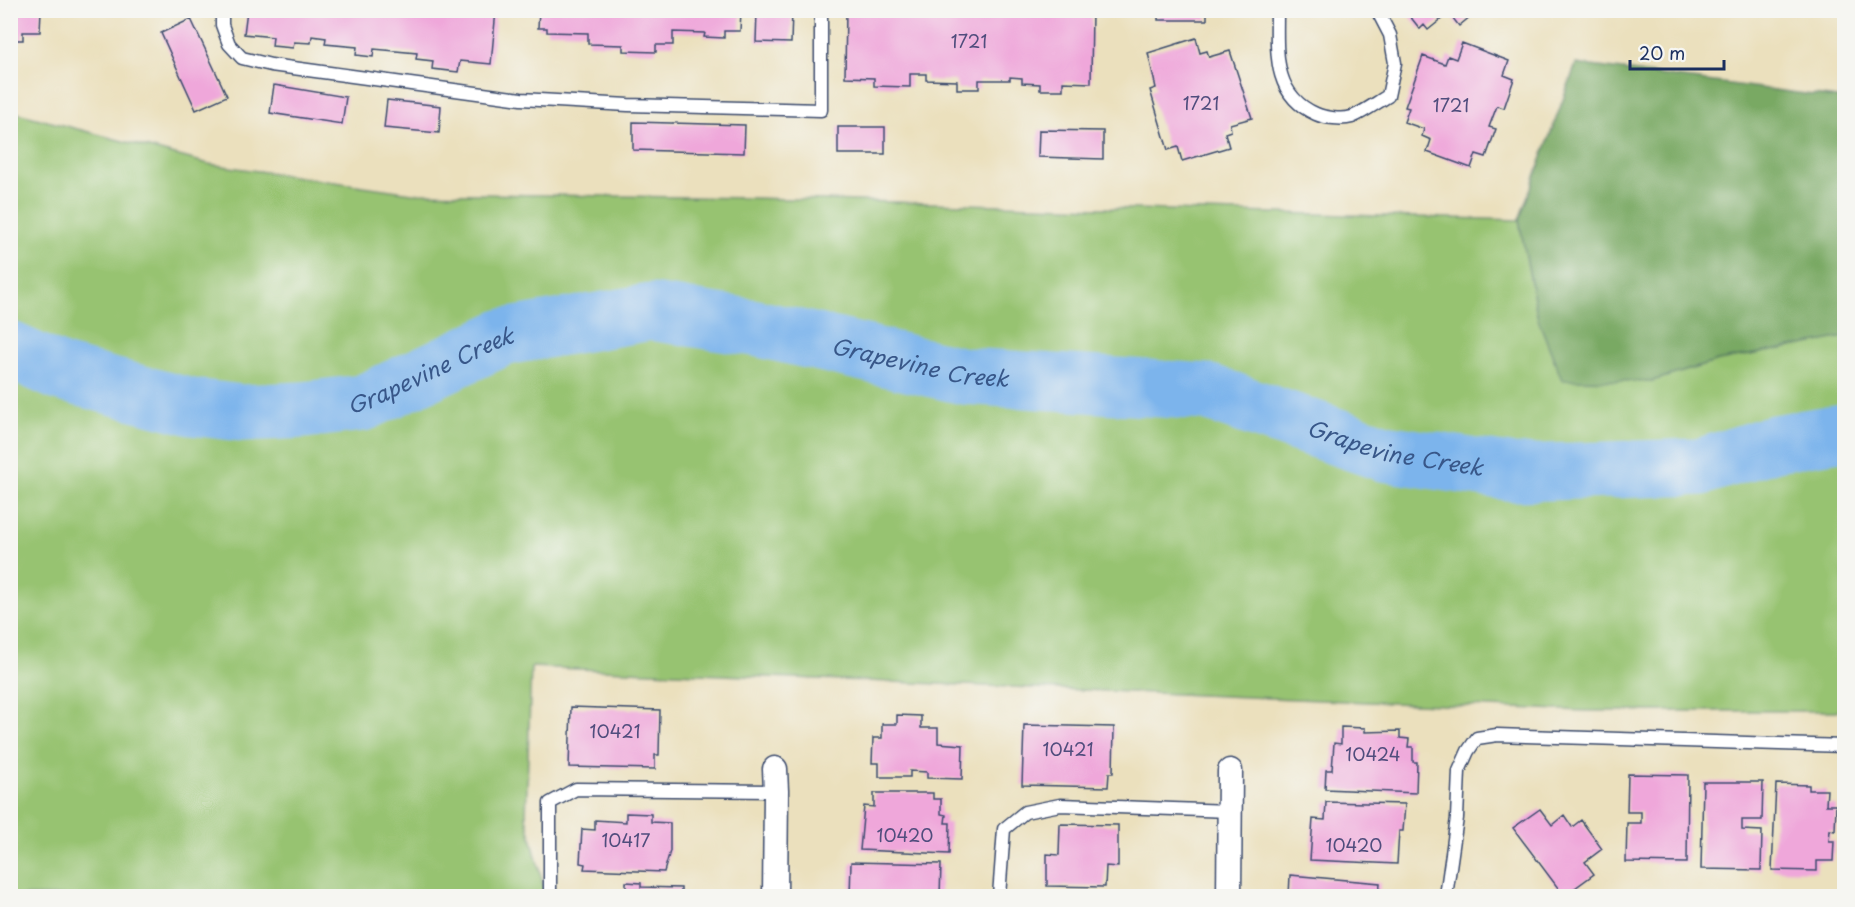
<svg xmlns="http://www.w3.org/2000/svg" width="1855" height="907" viewBox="0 0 1855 907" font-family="'Playpen Sans',sans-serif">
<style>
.green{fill:#97c371;stroke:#597968;stroke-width:1.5}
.forest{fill:#79a963;stroke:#4a6c60;stroke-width:1.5}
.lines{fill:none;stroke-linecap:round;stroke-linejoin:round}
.river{stroke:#7cb4ec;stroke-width:57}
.building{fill:#efa7da}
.lane-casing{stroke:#3a4a6c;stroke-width:15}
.street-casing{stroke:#3a4a6c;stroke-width:27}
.lane{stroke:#fff;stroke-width:12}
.street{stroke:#fff;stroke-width:24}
.labels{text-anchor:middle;stroke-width:6;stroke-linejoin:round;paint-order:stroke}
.number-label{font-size:18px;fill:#504d7d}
.water-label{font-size:22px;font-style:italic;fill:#385789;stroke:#f6f6f2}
</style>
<rect width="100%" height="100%" fill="#f6f6f2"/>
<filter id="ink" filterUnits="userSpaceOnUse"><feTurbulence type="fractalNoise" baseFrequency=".0167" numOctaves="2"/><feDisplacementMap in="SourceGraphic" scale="12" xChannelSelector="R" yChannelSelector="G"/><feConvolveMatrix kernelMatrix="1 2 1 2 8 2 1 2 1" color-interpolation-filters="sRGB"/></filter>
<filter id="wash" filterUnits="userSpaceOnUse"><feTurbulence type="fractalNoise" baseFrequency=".008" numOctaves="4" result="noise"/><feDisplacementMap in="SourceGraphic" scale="24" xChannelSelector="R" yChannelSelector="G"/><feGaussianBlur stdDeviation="1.35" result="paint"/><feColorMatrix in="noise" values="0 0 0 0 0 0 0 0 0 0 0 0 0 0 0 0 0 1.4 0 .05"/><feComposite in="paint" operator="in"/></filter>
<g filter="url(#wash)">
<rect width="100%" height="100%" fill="#ebe0bd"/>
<path class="green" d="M10,111L209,164L412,193L753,198L1519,220L1538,319L1652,381L1718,361L1844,337V711H1585L531,667L526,817L546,896H11Z"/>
<path class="forest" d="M1576,64L1844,99V337L1718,361L1652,381L1562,380L1538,319L1519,220Z"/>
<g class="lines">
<path class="river" id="s1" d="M10,350L61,373L192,407L242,413L303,410L363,403L504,337L651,312L756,328L964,376L1207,392L1384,453L1515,473L1700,467L1775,443L1844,432"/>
</g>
<g id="blocks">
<path class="building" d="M10,10H41L40,32H23V40H10Z
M247,10H496L491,64L460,61L458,72L432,69L433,61L416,59L417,53L374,49L373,57L356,55L357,47L325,44L326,38L312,36L311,43L294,42L293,48L272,46L273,37L244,34Z
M539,10H741L740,31H724V38L704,37L705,33L673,32V45H656V52L623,51V45L588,44V33L547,32V28H538Z
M757,10H792L791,43L756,42Z
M846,10H1092L1091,83L1063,82V90H1040V84L1022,83V78L1010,77V80H979V89H957V81L926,80V74H910V87L874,86V78L845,77Z
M1158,10H1207V20H1158Z
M1405,10H1478L1459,26L1449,13L1428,30L1424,25L1420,29Z
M191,19L227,96L196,110L161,33Z
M1196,38L1200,53L1207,51L1209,57L1230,51L1252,118L1230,124L1231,131L1225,133L1229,147L1182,161L1178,147L1168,150L1150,90L1156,88L1148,53Z
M1462,43L1509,61L1504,75L1514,79L1504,108L1497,106L1489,127L1496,129L1486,157L1476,154L1471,168L1427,152L1431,140L1422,136L1424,129L1404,122L1409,108L1405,107L1423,56L1445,64L1448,56L1456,59Z
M274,85L346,97L342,124L270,113Z
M387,100L441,106L439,133L384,128Z
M633,122L745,125L744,153L633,150Z
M838,127H885V154H838Z
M1039,130L1103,131V159L1038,157Z
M571,707L660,710L659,755H655V769L569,767Z
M897,715L921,716V728H938V743L963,745L962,779L927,778V772L910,771V777H879V763H872L873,738H882V724H897Z
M1024,725L1114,727L1113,773H1109L1108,787L1022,785Z
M1341,727L1365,728V732L1400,731V738L1409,739L1408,747H1413V762H1417L1416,793L1325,789L1326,770H1332L1334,743L1341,744Z
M1628,774L1688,775L1687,863L1626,862L1627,823H1641V812H1627Z
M1703,782H1763L1762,820H1742V830L1762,831L1761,870L1701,869Z
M1776,784L1809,785V790H1827L1826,805H1836L1835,831L1830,830L1829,841H1834L1833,861H1817V871L1772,870Z
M874,793H933V799H941V814L946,815L945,823H950L949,854L860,850L864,806L874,807Z
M1326,802L1405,804L1403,831H1399L1397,864L1310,860L1313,819L1325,820Z
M1540,809L1552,825L1564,815L1572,827L1581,820L1602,849L1585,862L1594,874L1564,896L1513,828Z
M626,813L651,814V822L670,823V851L664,872L584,869L585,864L580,863L582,829L595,830V820L626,822Z
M1060,824L1118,825V867L1106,866L1105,887L1047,886V854L1059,855Z
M851,862L941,864L940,896H850Z
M1290,875L1380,883L1379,896H1289Z
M626,882L641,883V887L681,888V896H626Z"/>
</g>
</g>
<g filter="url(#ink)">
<use href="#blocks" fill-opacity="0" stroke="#3a4a6c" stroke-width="1.5"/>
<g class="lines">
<g class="lane-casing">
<path id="lane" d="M222,10V25L229,44L242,58L271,65L521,99L628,105L821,110V10
M1277,10C1277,51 1272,95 1316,114C1325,118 1342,120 1352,117C1364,112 1376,103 1388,96L1395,63L1390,35L1377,10
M550,896V803L576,789L776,791
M999,896L1004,829L1025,812L1060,805L1230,811
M1446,896L1457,818L1459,771L1468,751L1477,738L1497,735L1844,746"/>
</g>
<g class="street-casing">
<path id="street" d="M775,769L776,791L775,896
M1229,896L1230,771"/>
</g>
<use href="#lane" class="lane"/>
<use href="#street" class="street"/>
</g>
</g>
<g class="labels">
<g class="number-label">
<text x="969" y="48">1721</text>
<text x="1201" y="110">1721</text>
<text x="1451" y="112">1721</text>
<text x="615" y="738">10421</text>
<text x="1068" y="756">10421</text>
<text x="1373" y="761">10424</text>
<text x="905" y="842">10420</text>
<text x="626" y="847">10417</text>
<text x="1354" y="852">10420</text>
</g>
<g class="water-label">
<text dy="8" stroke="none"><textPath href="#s1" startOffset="942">Grapevine Creek</textPath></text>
<text dy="8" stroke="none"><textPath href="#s1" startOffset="438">Grapevine Creek</textPath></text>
<text dy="8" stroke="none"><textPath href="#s1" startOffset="1428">Grapevine Creek</textPath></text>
</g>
</g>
<rect width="1855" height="907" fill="none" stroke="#f6f6f2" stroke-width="36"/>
<path d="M1630 60v9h94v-9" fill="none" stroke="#1b2f5e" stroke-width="3"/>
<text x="1639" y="60" font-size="18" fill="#1b2f5e" stroke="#f6f6f2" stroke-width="4.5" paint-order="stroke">20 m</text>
</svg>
